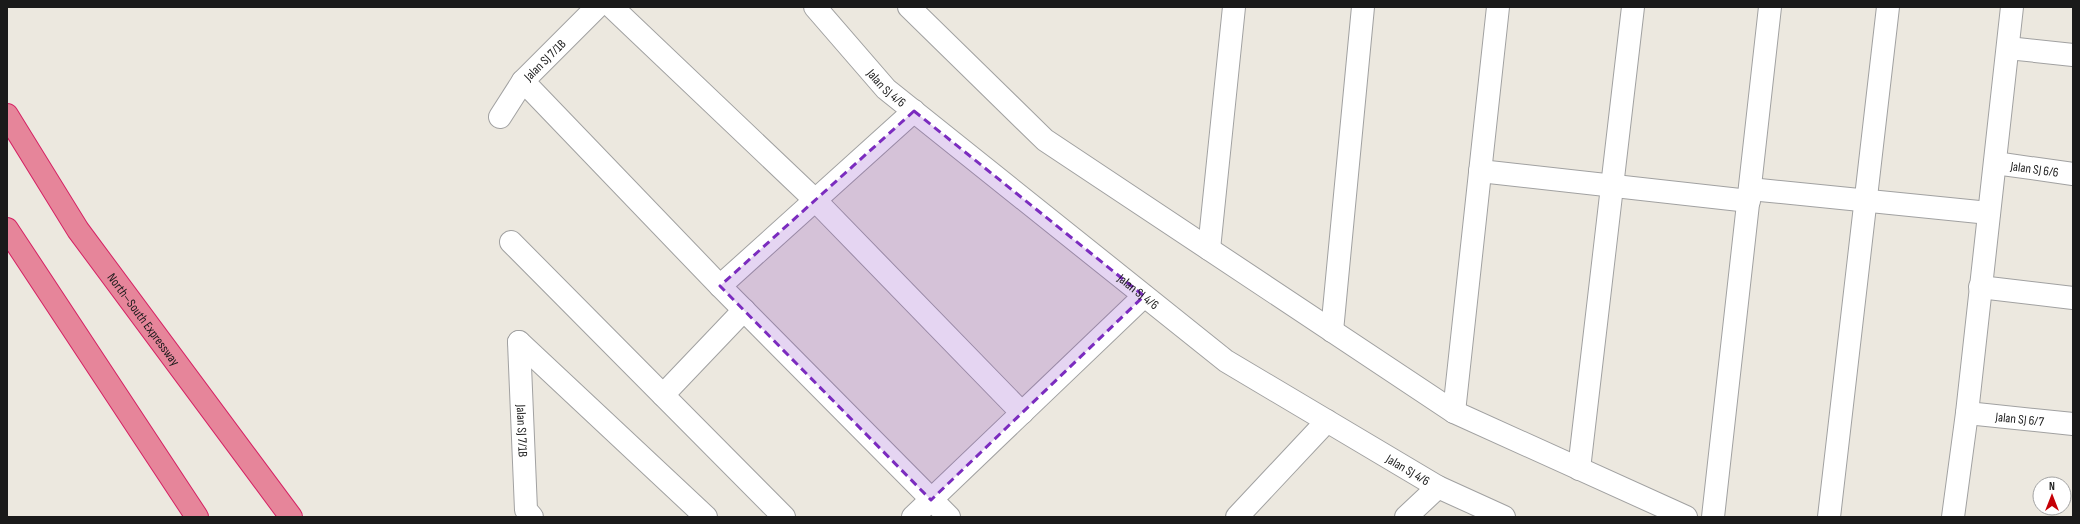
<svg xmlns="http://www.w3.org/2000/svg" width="2080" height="524" viewBox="0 0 2080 524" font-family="'Sofia Sans Condensed',sans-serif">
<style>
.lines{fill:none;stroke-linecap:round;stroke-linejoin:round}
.minor-casing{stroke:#a1a1a1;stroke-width:24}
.highway-casing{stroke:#d52264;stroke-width:24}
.minor{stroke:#fff;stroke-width:22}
.highway{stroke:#e6859a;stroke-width:22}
.marked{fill:#7b2cbf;fill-opacity:0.2;stroke:#7b2cbf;stroke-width:3;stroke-dasharray:8 5;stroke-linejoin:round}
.labels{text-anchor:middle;stroke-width:3;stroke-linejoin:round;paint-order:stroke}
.street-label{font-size:13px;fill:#1a1a1a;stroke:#fff}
</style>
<rect width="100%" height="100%" fill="#ece8df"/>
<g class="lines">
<g class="minor-casing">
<g id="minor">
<path d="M612,7L815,200L1022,413"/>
<path id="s1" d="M815,7L886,89L1226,361L1438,487L1504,517"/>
<path d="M909,7L1045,140L1454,412L1686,517"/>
<path d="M2008,48L2073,55"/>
<path d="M523,81L720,286L949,517"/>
<path id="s2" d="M500,117L523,81L597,7"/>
<path id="s3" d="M1995,163L2073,174"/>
<path d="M1480,171L1749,201"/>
<path d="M1750,189L1989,213"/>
<path d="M511,242L784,517"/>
<path d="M1209,249L1234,7"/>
<path d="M720,286L914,111"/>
<path d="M1980,287L2073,298"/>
<path d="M1332,331L1363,7"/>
<path d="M519,342L706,517"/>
<path id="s4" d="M519,342L526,510L532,517"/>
<path d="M663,395L744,310"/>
<path d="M1454,412L1498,7"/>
<path id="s5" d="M1967,413L2073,424"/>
<path d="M1579,469L1633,7"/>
<path d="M913,517L1144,296"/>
<path d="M1237,517L1327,421"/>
<path d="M1406,517L1438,487"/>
<path d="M1713,517L1770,7"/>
<path d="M1829,517L1888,7"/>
<path d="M1953,517L1967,413L2012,7"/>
</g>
</g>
<g class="highway-casing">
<g id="highway">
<path id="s6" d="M7,115L78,230L291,517"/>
<path d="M7,229L197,517"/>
</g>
</g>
<use href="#minor" class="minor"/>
<use href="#highway" class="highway"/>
</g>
<path class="marked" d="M914,111L1144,296L931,500L720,286Z"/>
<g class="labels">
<g class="street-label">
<text dy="5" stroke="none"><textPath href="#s2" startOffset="73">Jalan SJ 7/1B</textPath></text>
<text dy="5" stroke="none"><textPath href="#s1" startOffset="108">Jalan SJ 4/6</textPath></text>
<text dy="5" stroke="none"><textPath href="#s3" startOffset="40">Jalan SJ 6/6</textPath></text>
<text dy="5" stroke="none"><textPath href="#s1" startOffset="432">Jalan SJ 4/6</textPath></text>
<text dy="5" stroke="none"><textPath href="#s6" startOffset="246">North–South Expressway</textPath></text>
<text dy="5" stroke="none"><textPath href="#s5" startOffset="53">Jalan SJ 6/7</textPath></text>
<text dy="5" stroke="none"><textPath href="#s4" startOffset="89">Jalan SJ 7/1B</textPath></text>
<text dy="5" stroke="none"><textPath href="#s1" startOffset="756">Jalan SJ 4/6</textPath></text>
</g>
</g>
<rect width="2080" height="524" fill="none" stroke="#1a1a1a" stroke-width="16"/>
<g transform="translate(2052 496)"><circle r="19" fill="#ffffff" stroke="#a3a3a3"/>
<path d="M0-3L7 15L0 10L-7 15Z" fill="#c50006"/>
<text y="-6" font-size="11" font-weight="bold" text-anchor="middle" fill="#1a1a1a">N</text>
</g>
</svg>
